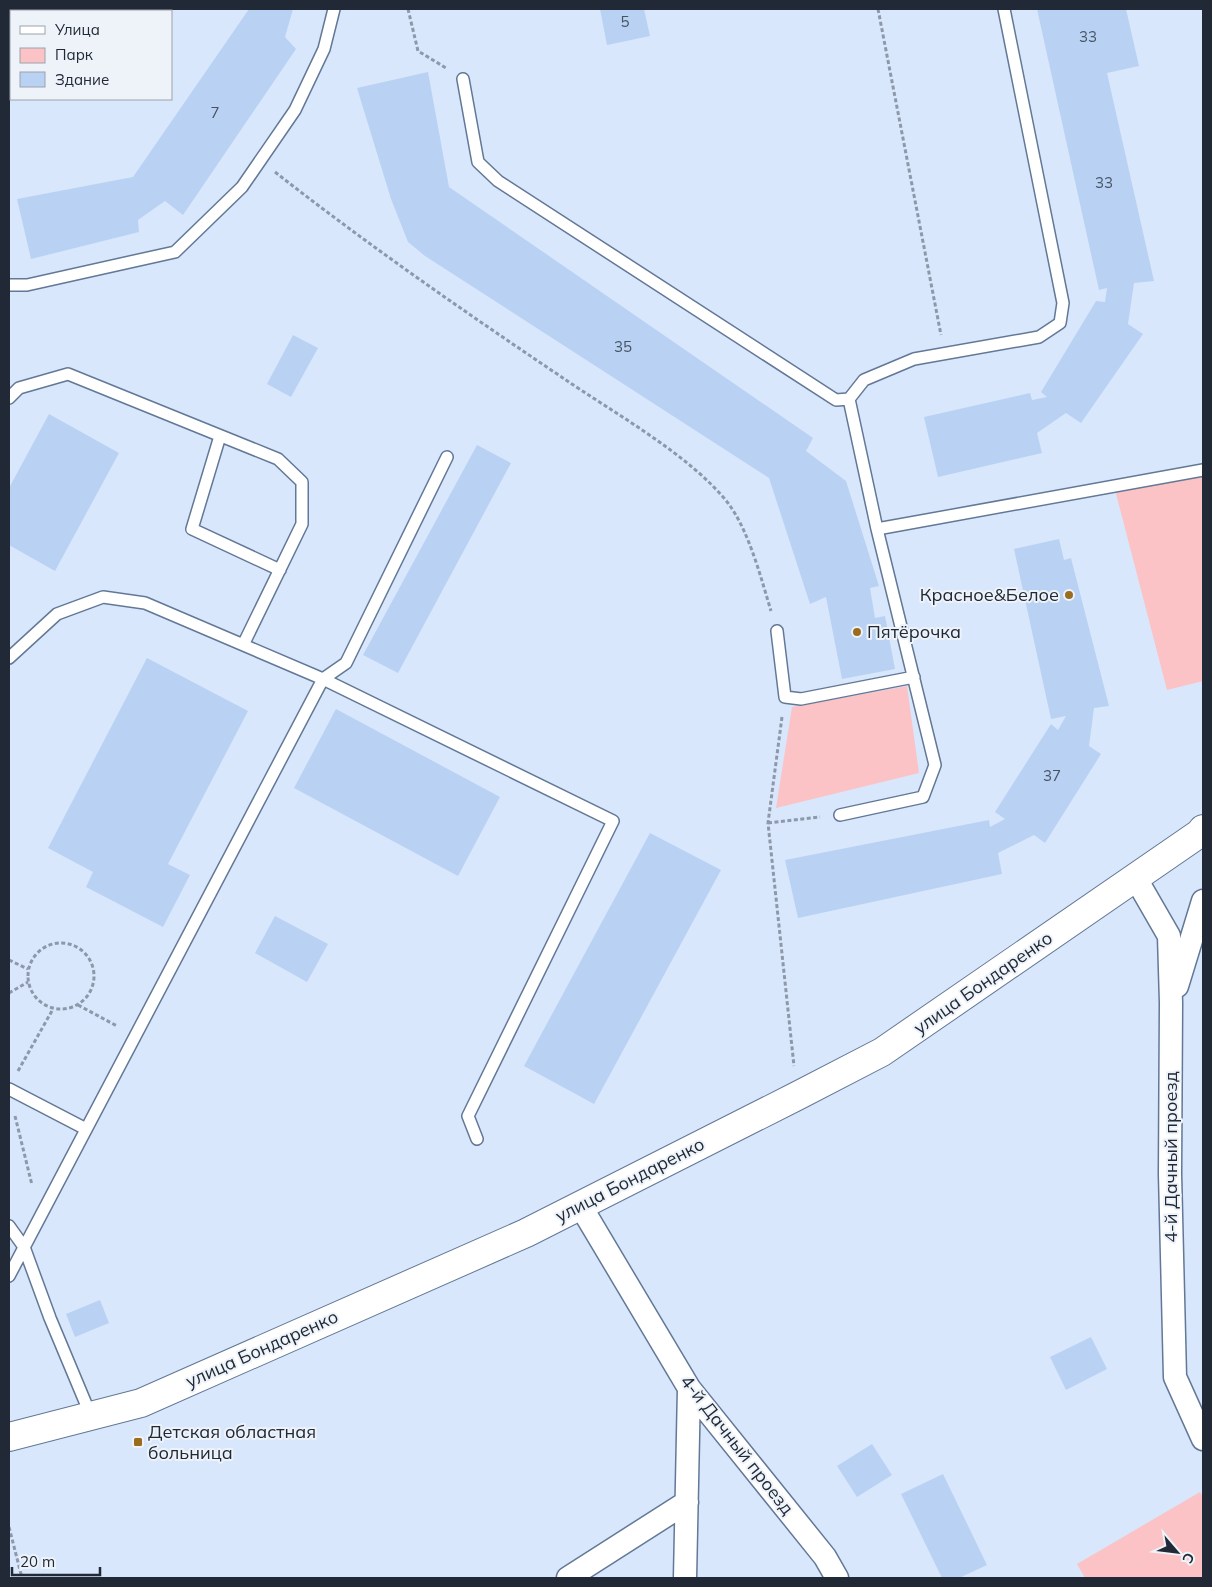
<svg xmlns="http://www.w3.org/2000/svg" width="1212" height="1587" viewBox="0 0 1212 1587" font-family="Mulish,sans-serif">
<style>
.green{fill:#fbc3c5}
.building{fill:#b9d2f3}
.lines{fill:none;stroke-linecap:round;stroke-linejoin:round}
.service-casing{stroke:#627896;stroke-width:14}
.minor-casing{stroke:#627896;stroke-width:25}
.tertiary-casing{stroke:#627896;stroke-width:30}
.path{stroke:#8d99aa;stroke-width:3;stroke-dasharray:4 2.5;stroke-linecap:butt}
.service{stroke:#fff;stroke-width:11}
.minor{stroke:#fff;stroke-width:22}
.tertiary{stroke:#fff;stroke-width:28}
.poi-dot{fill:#9a6c1d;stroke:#eef3fa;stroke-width:2}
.labels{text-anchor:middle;stroke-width:4;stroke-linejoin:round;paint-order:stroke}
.number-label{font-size:15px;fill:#465364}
.poi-label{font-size:18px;fill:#202935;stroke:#eef3fa;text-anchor:start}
.street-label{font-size:18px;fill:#202935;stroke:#eef3fa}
</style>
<rect width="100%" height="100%" fill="#d8e7fb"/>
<path class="green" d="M1203,465V681L1167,690L1113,482Z
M907,686L919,773L776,808L792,707Z
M1200,1492L1203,1497V1578H1085L1077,1564Z"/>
<path class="building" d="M249,9H293L285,37L296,49L183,215L165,201L138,220L139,232L31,259L17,199L133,177Z
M600,9H644L650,36L607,45Z
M1037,9H1126L1139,66L1107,73L1154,281L1134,283L1128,324L1143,334L1081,423L1066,413L1037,433L1042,453L938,477L924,417L1030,393L1032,400L1047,397L1041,392L1096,301L1105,302L1107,288L1099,290Z
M428,72L449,187L813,438L806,451L846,481L879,586L870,588L875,618L885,616L895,669L842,679L826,597L810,604L769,478L425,256L408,242L391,199L357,88Z
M293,335L318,348L291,397L267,384Z
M49,414L119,453L55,571L9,545V488Z
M477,445L511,463L398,673L363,655Z
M1059,539L1064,560L1071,558L1109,706L1094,708L1089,746L1101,754L1045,843L1034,835L998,853L1002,874L798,918L785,860L989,820L990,827L1005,819L995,812L1051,724L1058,730L1066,716L1051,719L1014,549Z
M147,658L248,711L168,864L190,875L163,927L86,887L93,872L48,848Z
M336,709L500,797L458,876L294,788Z
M650,833L721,870L594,1104L524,1066Z
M275,916L328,944L307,982L255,953Z
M100,1300L109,1323L75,1337L66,1314Z
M1091,1337L1107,1369L1066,1390L1050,1357Z
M872,1444L892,1475L857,1497L837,1466Z
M943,1474L987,1565L959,1578H942L901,1494Z"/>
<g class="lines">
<g class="service-casing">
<path id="service" d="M463,79L478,162L498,181L836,400L849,399L864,380L914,359L1039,337L1060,323L1063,303L1004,9
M9,285H27L175,252L242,187L295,110L324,49L334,9
M9,398L19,388L68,374L278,459L302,482V524L244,643
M220,436L192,529L280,570
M877,529L1203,470
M777,631L785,697L801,699L914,677
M9,658L57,614L103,597L145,603L323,679L346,663L447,457
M840,815L923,797L935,765L877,529L849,399
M9,1089L86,1129
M9,1226L24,1247L50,1318L91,1416
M9,1276L323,679L613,821L468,1116L477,1139"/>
</g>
<g class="minor-casing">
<path id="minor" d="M1135,877L1169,936L1171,1003L1170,1174L1175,1377L1203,1439
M1177,986L1203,901
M580,1205L689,1388L825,1557L837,1578
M568,1578L687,1502
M685,1578L689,1388"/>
</g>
<g class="tertiary-casing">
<path id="tertiary" d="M9,1437L141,1403L526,1233L797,1096L882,1052L1200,833L1203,829"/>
</g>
<path class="path" d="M408,9L418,51L446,68
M878,9L941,335
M275,172C368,245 465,312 563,378C614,413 690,455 728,503C749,531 761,578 771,611
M782,717L768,823L794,1066
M768,823L820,817
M28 976a33 33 0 1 1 66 0a33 33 0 1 1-66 0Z
M9,960L28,969
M9,993L28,982
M78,1005L117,1026
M18,1071L53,1009
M15,1116L32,1185
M9,1527L22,1578"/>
<use href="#service" class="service"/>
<use href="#minor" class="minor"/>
<use href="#tertiary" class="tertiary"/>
</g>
<g class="poi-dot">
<circle cx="1069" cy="595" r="5"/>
<circle cx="857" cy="632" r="5"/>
<rect x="133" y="1437" width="10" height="10" rx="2.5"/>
</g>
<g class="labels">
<g class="number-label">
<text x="625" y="27">5</text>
<text x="1088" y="42">33</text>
<text x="215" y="118">7</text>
<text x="1104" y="188">33</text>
<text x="623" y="352">35</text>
<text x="1052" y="781">37</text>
</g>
<g class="poi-label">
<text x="1059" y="601" text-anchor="end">Красное&amp;Белое</text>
<text x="867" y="638">Пятёрочка</text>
<text x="148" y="1438">Детская областная<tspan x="148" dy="21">больница</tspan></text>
</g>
<g class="street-label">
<text transform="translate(983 983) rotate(-35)" y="6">улица Бондаренко</text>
<text transform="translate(1171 1157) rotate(-90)" y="6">4-й Дачный проезд</text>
<text transform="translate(630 1180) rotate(-27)" y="6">улица Бондаренко</text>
<text transform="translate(262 1349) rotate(-24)" y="6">улица Бондаренко</text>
<text transform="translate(737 1445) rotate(52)" y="6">4-й Дачный проезд</text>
</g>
</g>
<rect width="1212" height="1587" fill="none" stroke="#202935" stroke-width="20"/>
<rect x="10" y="10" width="162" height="90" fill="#eef3fa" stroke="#9ca2ab"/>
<rect x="20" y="26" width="25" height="8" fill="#ffffff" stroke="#9ca2ab"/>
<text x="55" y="35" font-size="15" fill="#202935">Улица</text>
<rect x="20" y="48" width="25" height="15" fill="#fbc3c5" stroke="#9ca2ab"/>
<text x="55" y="60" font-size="15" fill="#202935">Парк</text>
<rect x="20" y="72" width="25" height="15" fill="#b9d2f3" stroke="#9ca2ab"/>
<text x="55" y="85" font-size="15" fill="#202935">Здание</text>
<g transform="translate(1177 1552) rotate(118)" stroke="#eef3fa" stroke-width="4" paint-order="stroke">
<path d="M0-4L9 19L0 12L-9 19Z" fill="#202935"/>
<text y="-8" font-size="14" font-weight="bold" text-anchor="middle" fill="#202935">С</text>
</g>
<path d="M12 1567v8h88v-8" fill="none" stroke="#202935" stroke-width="2.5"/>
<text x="20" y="1567" font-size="15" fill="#202935" stroke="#eef3fa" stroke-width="4" paint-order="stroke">20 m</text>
</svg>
